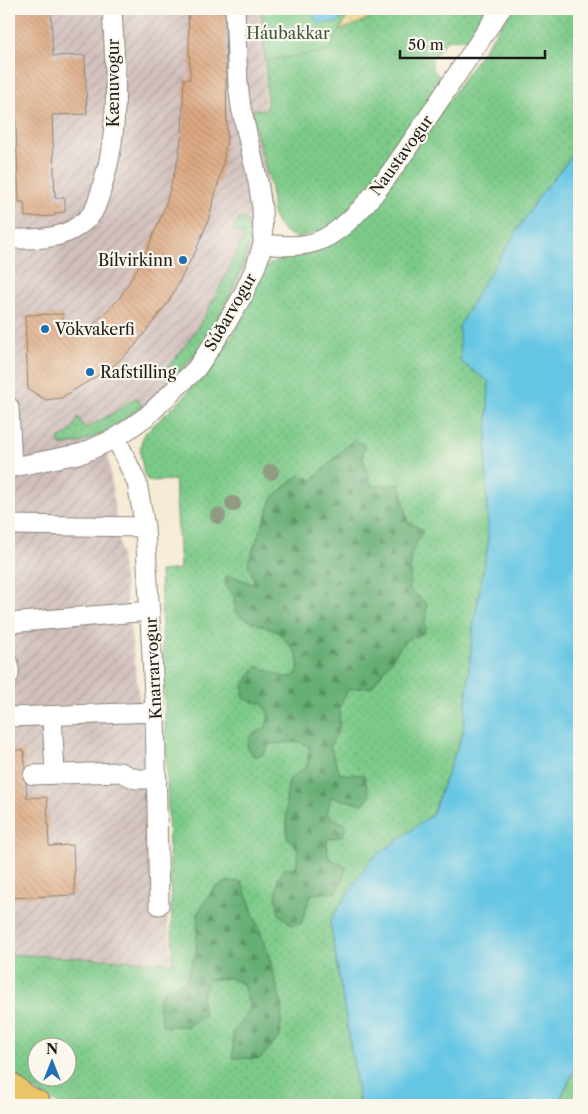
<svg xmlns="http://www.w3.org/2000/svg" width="588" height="1114" viewBox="0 0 588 1114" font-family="'Libre Caslon Text',serif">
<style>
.industrial{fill:url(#industrial-furrows)}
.grass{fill:url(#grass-dots);stroke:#4c7352;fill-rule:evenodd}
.forest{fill:url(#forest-firs);stroke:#406548}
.sand{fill:url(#sand-dots);stroke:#857b5d}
.park{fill:#7cca89;stroke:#4c7352}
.water{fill:#65c6e4;stroke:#407180}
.building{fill:url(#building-back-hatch)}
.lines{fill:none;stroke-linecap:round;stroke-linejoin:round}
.minor-casing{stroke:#898478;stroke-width:21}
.highway-casing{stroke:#898478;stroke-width:30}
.minor{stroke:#fff;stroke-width:19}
.highway{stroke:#ebc669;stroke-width:28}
.tree{fill:#919b84}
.poi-dot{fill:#1f6fb2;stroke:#fbf7ec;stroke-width:2}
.labels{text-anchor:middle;stroke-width:4.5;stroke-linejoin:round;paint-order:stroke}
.park-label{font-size:16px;fill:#3e5942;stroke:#fbf7ec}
.street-label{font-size:16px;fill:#1c1c1c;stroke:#fbf7ec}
.poi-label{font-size:16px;fill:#1c1c1c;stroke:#fbf7ec;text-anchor:start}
</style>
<defs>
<pattern id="industrial-furrows" width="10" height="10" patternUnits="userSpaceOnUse" patternTransform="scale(1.25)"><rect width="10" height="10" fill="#d1bfbd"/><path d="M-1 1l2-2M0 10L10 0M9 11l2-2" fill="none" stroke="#b3a4a2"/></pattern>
<pattern id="grass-dots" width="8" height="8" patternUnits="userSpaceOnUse" patternTransform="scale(1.25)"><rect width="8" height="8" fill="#7cca89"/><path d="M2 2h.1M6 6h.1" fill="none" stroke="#6bad76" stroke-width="1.8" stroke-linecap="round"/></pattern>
<pattern id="forest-firs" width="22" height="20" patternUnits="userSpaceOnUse" patternTransform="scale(1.25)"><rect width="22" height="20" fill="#65ae75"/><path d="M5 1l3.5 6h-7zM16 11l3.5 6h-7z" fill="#528d5f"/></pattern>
<pattern id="sand-dots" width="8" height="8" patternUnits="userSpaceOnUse" patternTransform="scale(1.25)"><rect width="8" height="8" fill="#eeda9e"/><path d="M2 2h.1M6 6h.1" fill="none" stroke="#ccba88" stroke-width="1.8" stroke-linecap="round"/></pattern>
<pattern id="building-back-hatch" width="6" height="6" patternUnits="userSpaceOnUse" patternTransform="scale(1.25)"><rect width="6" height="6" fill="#dca882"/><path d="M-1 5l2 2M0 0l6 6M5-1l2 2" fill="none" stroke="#bc9070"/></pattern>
</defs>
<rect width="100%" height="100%" fill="#fbf7ec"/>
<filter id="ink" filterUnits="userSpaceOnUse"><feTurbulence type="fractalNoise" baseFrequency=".02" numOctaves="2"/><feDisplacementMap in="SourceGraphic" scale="10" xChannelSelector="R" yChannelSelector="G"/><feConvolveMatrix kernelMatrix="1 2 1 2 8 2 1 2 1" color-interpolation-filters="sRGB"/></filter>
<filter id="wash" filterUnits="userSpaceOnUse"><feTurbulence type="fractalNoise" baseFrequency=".0096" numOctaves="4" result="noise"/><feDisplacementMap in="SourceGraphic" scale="20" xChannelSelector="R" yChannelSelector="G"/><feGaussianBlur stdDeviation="1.12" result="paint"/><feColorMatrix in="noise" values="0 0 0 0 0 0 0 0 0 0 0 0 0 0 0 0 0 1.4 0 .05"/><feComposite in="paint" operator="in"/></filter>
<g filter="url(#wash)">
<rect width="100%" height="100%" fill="#f6ebd5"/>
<path class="industrial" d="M9,9H263L268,220L212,350L107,447L173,963L9,954Z"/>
<path class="grass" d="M264,9L317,37L350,27L380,13L382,9H493C479,30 476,43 448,39L432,59V68L439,76L441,86L396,155L337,226L297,238C289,234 280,230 276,222C270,209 273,196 270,183C264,158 255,135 253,110L267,109Z
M512,9H579V143L461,362L489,382L486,457L488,544L473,628L463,732L432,815L369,861L330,921L360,1105H61L43,1096L9,1073V954L173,963L160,571L180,569L175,480L148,481L144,474L140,451L142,440L146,432L182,399L219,357L241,321L262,273L268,265L277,261L309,253L342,237L375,207ZM38,1046H68V1076H38Z
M239,219H245C265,243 211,333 194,355C188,363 181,370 174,378L166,369C204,326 221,287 244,235L232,230Z
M136,397L142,406C117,424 92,445 60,445L58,439C70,434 74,429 78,417L85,429L115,412Z"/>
<path class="forest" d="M354,439L365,446L363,459L372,486L400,484L408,522L423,530L411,554L410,590L427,604L424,633L405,641L372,687L349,689L340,704L339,730L330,746L340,774L364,775L370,797L363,804L331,797L327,815L347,825L343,835L327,840L328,857L347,868L337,892L311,894L301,924L292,925L279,914L276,899L278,877L285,868L296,867L298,850L287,837L286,796L289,780L307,766L310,747L300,742L270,744L263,755L253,756L247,746L251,736L266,727L269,716L263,704L244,699L243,686L257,666L284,677H293L299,669L297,654L278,632L243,618L235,611L234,595C226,589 224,586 226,576C236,576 245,582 255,584L248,563L273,497L299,475L312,480Z
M229,881L242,882L269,956L282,1007L280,1037L260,1059L233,1058V1032L250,1009L243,984L229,978L208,980L202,997L204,1016L188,1026H163L158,1002L164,989L185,982L196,952L198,913L213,889Z"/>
<path class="sand" d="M350,9H382L380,13L350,27L317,37Z"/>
<path class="park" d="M262,9H351L329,51L265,61Z
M579,1061V1105H559L563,1093Z"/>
<path class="water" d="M309,9H350L337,23H318Z
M579,143V1061L563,1093L559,1105H360L330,921L369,861L432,815L463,732L473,628L488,544L486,457L489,382L461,362L459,327L478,292L539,196L573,155Z"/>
<g id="blocks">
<path class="building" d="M11,9H51L53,56L85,55L87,114L52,115L55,198H65V212L55,213V216L25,217L24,202H19Z
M188,9H225L227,136L223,165L208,221L196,250L169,301L134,347L112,367L61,398L46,400L28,389L25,315L63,314L64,332L86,331L119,299L145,255L165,207L178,159L182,131L184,79H190Z
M9,750H24L27,798L47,797L49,846L73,845L75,895L9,898Z"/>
</g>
</g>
<g filter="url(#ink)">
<use href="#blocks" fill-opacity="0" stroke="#898478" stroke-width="1"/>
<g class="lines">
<g class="minor-casing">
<path id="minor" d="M9,239C30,239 54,240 72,230C79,226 89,218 93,212C98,203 101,191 104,180C121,124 115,66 112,9
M263,244C283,246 304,248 323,239C364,219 403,154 429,116C453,80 477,45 501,9
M9,407L12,467
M116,438L137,483L145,527L155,712L159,905
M9,468L83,453L116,438L147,416L196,369L220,334L242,297L256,266L263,244L262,208L258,182L241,107L238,84L235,9
M9,525L145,527
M9,623L150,611
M9,664V675
M52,716L55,774
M9,717L155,712
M33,775L120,772L136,779H157"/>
</g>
<g class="highway-casing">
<path id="highway" d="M9,1086L25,1099L37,1105"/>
</g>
<use href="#minor" class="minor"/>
<use href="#highway" class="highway"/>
</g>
<g class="tree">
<circle cx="271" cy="472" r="8"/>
<circle cx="233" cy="504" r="8"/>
<circle cx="218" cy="516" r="8"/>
</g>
</g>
<g class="poi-dot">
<circle cx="183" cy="260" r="5"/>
<circle cx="45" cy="329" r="5"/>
<circle cx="90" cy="372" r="5"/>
</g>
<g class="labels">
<g class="park-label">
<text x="288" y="39">Háubakkar</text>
</g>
<g class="street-label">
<text transform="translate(113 83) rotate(-90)" y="6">Kænuvogur</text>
<text transform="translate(401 155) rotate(-54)" y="6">Naustavogur</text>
<text transform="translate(230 312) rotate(-60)" y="6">Súðarvogur</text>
<text transform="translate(153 668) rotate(-93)" y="6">Knarrarvogur</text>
</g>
<g class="poi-label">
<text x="173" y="266" text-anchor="end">Bílvirkinn</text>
<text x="55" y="335">Vökvakerfi</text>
<text x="100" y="378">Rafstilling</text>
</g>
</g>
<rect width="588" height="1114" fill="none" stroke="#fbf7ec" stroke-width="30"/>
<g transform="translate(52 1062)"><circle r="24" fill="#fbf7ec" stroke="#a29f99"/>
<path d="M0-4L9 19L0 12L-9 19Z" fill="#1f6fb2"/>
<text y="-8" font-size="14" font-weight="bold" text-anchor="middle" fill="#1c1c1c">N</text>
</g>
<path d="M400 50v8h145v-8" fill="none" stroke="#1c1c1c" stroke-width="2.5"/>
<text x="408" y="50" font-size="15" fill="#1c1c1c" stroke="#fbf7ec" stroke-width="4" paint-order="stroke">50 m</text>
</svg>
